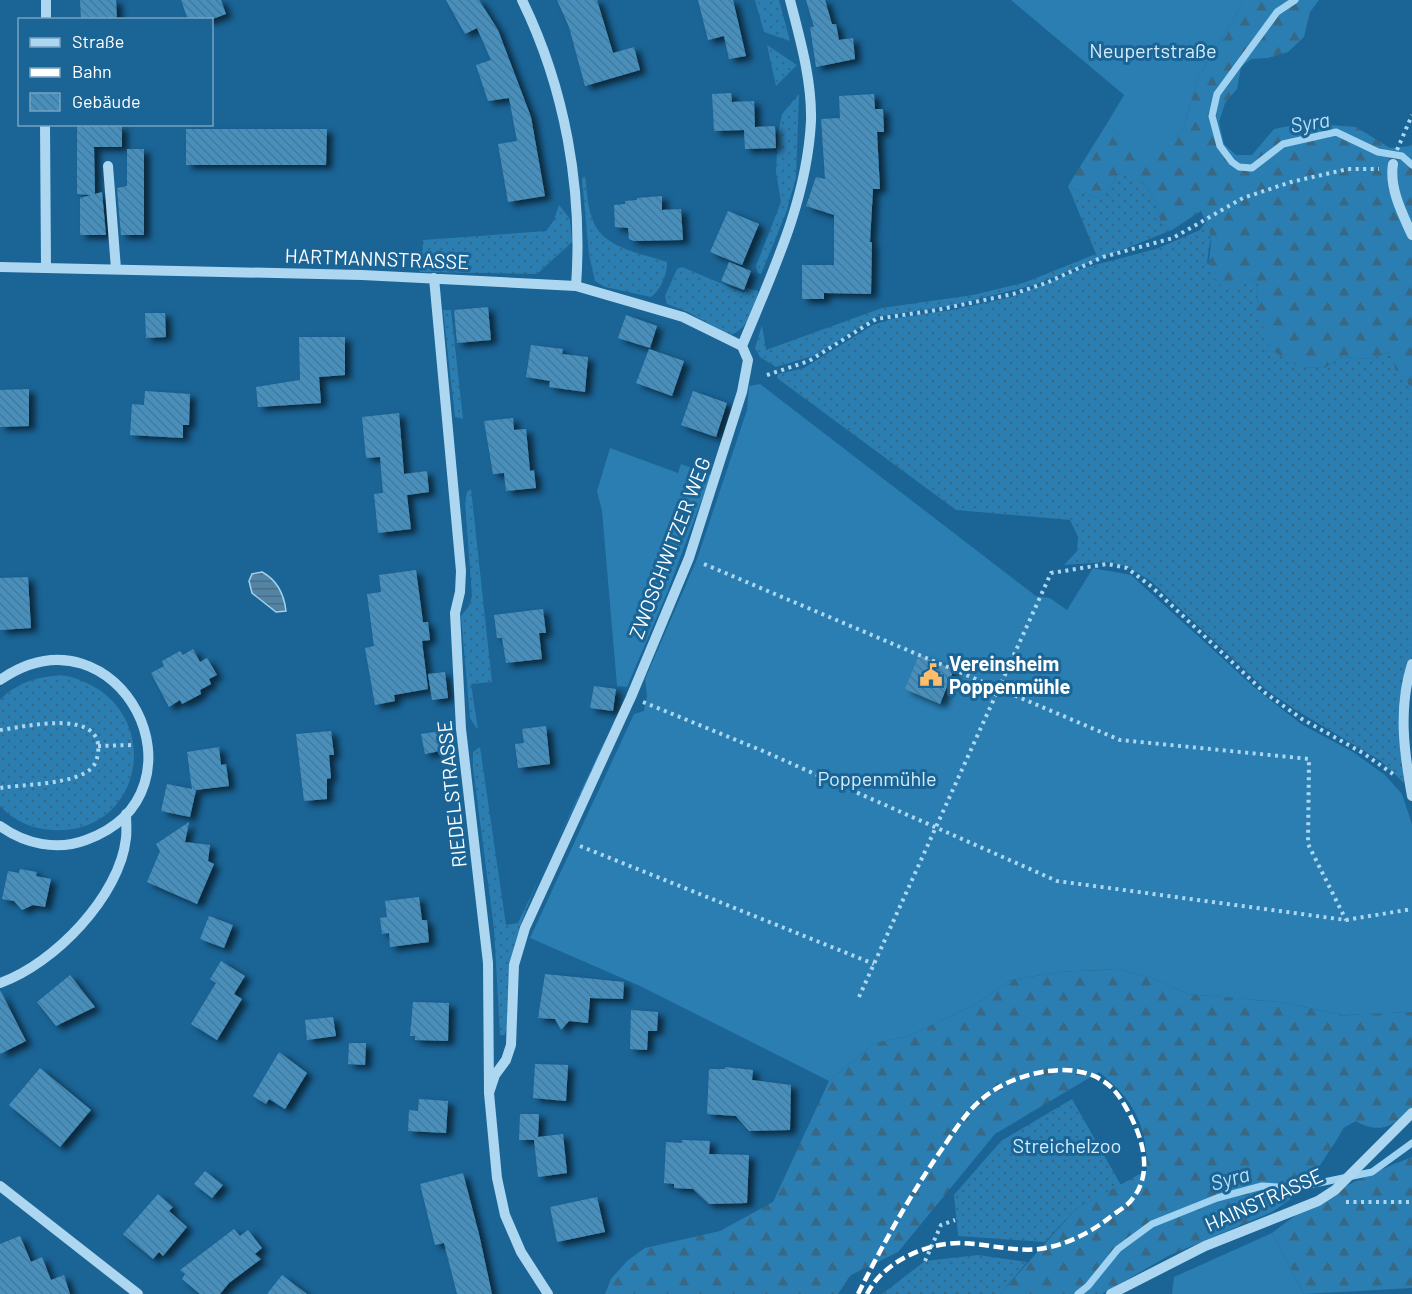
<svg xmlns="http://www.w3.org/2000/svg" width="1412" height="1294" viewBox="0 0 1412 1294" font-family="Barlow,sans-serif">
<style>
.grass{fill:url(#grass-dots)}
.forest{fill:url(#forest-firs)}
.garden{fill:#2a7eb2}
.water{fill:url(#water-rules);stroke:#a0d3f2;stroke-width:1.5}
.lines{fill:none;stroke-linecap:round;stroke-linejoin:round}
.stream{stroke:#a0d3f2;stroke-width:7}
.building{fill:url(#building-back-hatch);filter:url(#shadow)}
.path{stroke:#add6f0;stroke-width:4;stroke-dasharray:3 4.5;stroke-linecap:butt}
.minor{stroke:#add6f0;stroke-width:10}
.rail{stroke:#fff;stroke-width:4.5;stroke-dasharray:10 4.5;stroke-linecap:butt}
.labels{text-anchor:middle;stroke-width:6;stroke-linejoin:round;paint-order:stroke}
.park-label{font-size:20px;fill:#d4ecfb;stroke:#1a6496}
.street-label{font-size:20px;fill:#fff;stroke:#1a6496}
.poi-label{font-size:20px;font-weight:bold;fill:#fff;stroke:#1a6496;text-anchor:start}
.water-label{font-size:21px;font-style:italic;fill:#badff7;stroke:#1a6496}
</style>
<defs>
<pattern id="grass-dots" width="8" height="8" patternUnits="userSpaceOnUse" patternTransform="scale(1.5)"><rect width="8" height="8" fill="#2a7eb2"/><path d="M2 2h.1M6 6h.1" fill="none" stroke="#396884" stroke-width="1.8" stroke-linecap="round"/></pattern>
<pattern id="forest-firs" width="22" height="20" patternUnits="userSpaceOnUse" patternTransform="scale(1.5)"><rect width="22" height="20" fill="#2a7eb2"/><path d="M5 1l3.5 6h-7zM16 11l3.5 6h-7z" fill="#396884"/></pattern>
<pattern id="water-rules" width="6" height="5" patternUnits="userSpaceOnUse" patternTransform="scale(1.5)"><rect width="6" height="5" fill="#5284a6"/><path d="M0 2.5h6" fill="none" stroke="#4f6b7e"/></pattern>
<pattern id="building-back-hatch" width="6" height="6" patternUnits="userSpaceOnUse" patternTransform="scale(1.5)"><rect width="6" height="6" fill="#4790be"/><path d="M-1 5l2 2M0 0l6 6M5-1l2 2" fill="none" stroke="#497896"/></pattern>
<filter id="shadow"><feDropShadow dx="6" dy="4" stdDeviation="3" flood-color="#0009"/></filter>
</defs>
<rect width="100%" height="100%" fill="#1a6496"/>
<path class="grass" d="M755,0H779L790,41L764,32Z
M767,45L797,65L776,86Z
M799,94L796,178L786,213L761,274L758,273L756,266L781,202L776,172L778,133L782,114Z
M1129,174C1149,182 1157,202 1161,223L1172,230L1034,285L949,306L875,317L816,355L776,367L760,357L755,348L762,325L766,350L882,308L973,295L1026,282L1096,254L1068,186L1098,198L1109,191L1117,175Z
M585,175C587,189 587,205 592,218C601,248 640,253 667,262C668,273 660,291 651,297L605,287L595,281L589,255L582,179Z
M559,205L570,219L572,242L537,274L420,272L414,264H422L423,240L546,231L554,220Z
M1206,222L1211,234L1207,263L1251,279L1258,285L1257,308L1300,367L1324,368L1341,357L1370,359L1393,351L1409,385L1412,386V657C1394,699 1400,739 1404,783L1381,761L1296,710L1264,688L1151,581L1126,566L1106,562L1064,565L1077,551L1078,537L1070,520L956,510L777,378L778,374L804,368L873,325L891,319L952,310L1012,297L1087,267L1156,249L1200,230Z
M682,267L744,293L747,288L758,291C757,307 746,332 729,335L688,312L667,304L665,296L677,269Z
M443,310H451L463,419L455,417Z
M471,489L492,682L471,684L478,730L470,718L461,616L469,606L472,596L465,502L467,492Z
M62,675C169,696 149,837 52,830C32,829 14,821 0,806V700C17,682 37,677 62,675Z
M608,734C580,805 536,870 515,943C507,970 508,1001 507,1029L504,1035H500L494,929L473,768V752L480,747L506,925L518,923Z
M1072,1099L1121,1185L1075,1210L1045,1242L958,1236L954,1195L1001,1141Z
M978,1255L1027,1262L1000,1294H882L925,1261Z"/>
<path class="forest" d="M1243,0H1319L1310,12L1304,37L1288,52L1268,58L1251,59L1241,67L1237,89L1225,103L1219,122L1224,144L1236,155H1252L1274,129L1304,123L1356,127L1390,148L1410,146L1412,143V386L1395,371L1393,351L1370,359L1341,357L1324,368L1300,367L1270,349L1257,308L1258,285L1251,279L1241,287H1223C1199,266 1214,259 1210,234C1209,226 1204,218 1201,211L1172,230L1161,223C1156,198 1145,172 1117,175L1109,191L1098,198L1068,186L1106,125L1153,157L1183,129L1199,75L1233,21Z
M1118,969L1152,978L1188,994L1280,1002L1342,1015L1412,1012V1115L1409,1114C1389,1127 1378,1134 1356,1121L1345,1127L1304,1190L1272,1212L1168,1256L1102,1294H1000L1075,1210L1147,1170C1147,1125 1134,1100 1099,1072L995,1134L898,1252L851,1275L838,1294H605L611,1279L627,1261L645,1248L720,1231L773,1202L829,1081L875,1043L906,1037L974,1005L1011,980L1060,972Z
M1412,1157V1288L1304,1294L1272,1233C1315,1199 1361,1177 1412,1157Z"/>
<path class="garden" d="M1011,0H1243L1233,21L1199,75L1183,129L1154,158L1106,125L1124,95Z
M760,384L1036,596L1050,598L1067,610L1093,568L1131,575L1255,688L1301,724L1353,752L1385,775L1402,794L1412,824V1012L1342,1015L1280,1002L1188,994L1152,978L1118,969L1060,972L1011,980L974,1005L906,1037L875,1043L829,1081L640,986L530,938L634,714L644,711L647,696L645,679L697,559L747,410L749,386Z
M610,448L678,473L681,464L711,475L667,593L627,687L617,686L602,511L597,491Z
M1272,1233L1304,1294H1172L1174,1277Z"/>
<path class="water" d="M262,572C277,580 284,594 286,611L276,612L252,593L249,581L252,574Z"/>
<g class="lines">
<path class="stream" d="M1295,0L1277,12L1217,94L1212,116L1220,146L1232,162L1239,167L1252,168L1283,144L1336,132L1378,152L1402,156L1412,165
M1078,1294L1088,1286L1118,1249L1152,1224L1217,1198L1262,1186L1295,1188L1372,1172L1412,1143"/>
</g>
<path class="building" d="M80,0H116L117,20H81Z
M181,0H221L226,14L210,20H188Z
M446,0H479L498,30L531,117L545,196L508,202L498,144L517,141L509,98L488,101L476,65L491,60L477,28L465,34Z
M557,0H597L613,53L634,47L640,70L585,86L569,27Z
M698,0H733L746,56L729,59L724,36L708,40Z
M806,0H825L832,24H836L839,40L853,38L855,59L816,67L810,27H814Z
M731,93L732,102L754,101L755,127L775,126L776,148L745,149L744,130L714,131L712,94Z
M874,94L875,109H883L884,132H877L880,189H873L870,242H872L871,294L824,293V299H802V265H834V215L806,206L816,177L825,179L821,119L840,118L839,96Z
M77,126H122V147H94L95,194L102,192L106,235H80V198L91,195L77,194Z
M186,129H327L326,165H186Z
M127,149H144V235H121L117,188L127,186Z
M662,196V210L681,209L683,240L634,241L629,239L628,228L615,227L614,205L625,204V201L637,200V198Z
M728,211L759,224L742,265L710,252Z
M729,262L751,271L744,290L721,281Z
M488,307L491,340L457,343L454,310Z
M145,313H165L166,337L146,338Z
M626,315L657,326L650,348L618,338Z
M299,337H345V375L319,377L321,403L258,407L256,387L300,380Z
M531,345L563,349L562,354L588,357L585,392L549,387L550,381L526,377Z
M649,349L684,361L672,396L636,383Z
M29,389V426L0,427V390Z
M145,391L190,394L189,425H183V438L130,435L132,404L144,405Z
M693,391L727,403L716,437L681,425Z
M399,413L404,474L427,471L429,492L407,495L411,529L378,533L374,494L383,493L380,457L366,458L362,417Z
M513,418L514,430L526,429L530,471L534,470L536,488L506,491L504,473L493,474L484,421Z
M416,570L423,622H428L430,640L422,641L428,689L394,695L395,701L375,705L365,648L374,646L367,594L381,592L379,575Z
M28,577L31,628L0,630V578Z
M543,609L546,633H539L542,659L506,663L502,638H497L494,615Z
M193,649L200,662L207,658L217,675L209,679L211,684L200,690L201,694L182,704L180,700L169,707L151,673L164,666L162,661L180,651L183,655Z
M919,655L954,669L940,704L905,689Z
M445,672L448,698L432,700L428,674Z
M594,686L616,689L613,711L590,708Z
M546,726L550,764L518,768L515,744L524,743L522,729Z
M331,731L334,755H329L331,778L327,779V799L304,801L296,734Z
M441,731L445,750L425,754L421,734Z
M219,747L221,765L226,764L229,786L196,790L190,817L161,811L167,784L192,789L187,752Z
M189,822L185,842L210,845L208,861L214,864L197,904L147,882L160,851L156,844Z
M20,869L37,872L36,876L51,879L45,907L33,905L22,910L14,901L2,899L8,871L19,873Z
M419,897L422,920H427L429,942L390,947L389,933L382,934L380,918L387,917L385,901Z
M209,916L233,925L224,948L200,939Z
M221,961L245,976L234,994L242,999L217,1040L191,1024L216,983L210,979Z
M545,974L624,982L623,999L590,998L588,1023L569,1021L561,1030L555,1019L538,1018Z
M70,975L95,1007L56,1026L37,1002Z
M0,990L26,1041L0,1054Z
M413,1002L449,1003L448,1041L415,1040V1036H410Z
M631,1010L658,1012L657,1031H648L647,1050L630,1049Z
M333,1017L336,1036L307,1040L305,1020Z
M349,1043H366L365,1065L348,1064Z
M279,1052L307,1073L285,1109L269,1099L266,1104L253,1096Z
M535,1064L568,1065L566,1101L533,1098Z
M725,1067L753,1070L752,1080L791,1085L790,1130L749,1131L736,1116L707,1114L709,1069H725Z
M40,1068L91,1110L60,1147L9,1105Z
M419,1099L448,1101L446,1133L408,1131L409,1110L418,1111Z
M520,1114H539L538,1137L563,1134L567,1173L538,1177L534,1140H519Z
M682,1140L710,1141L709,1154L749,1155L747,1203L709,1204L693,1189L674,1188V1184L664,1183L666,1142L682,1143Z
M205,1171L223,1185L212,1198L194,1184Z
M463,1173L479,1234L492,1294H457L444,1243L435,1245L420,1184Z
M158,1194L173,1207L169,1211L187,1227L163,1256L159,1252L153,1259L123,1234Z
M597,1197L605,1232L557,1242L550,1207Z
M234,1229L240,1236L248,1230L262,1248L255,1254L261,1259L229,1283L220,1294H200L182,1279L185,1274L180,1270Z
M20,1236L31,1262L42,1257L51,1280L64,1275L70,1294H0V1244Z
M282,1275L307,1294H267Z"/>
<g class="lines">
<path class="path" d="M1397,150L1412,115
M767,375L809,361L876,319L937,310L1013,294L1046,283L1103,257L1173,238L1243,198L1291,182L1348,169H1379
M704,564L1120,740L1309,759L1308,844L1346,920
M643,702L763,751L1057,881L1346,920L1412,909
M0,730C24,727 104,707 98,753C97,763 92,770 83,774C59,785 26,784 0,788
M98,746L133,745
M580,846L874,964
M859,997L1051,573L1107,564L1127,568L1152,587L1264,692L1302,719L1363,753L1393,774
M1346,1202H1412
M925,1261L941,1225L955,1220"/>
<path class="minor" d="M522,0C565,88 583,189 576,286
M46,20V0
M45,124L46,267
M1393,164C1389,188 1402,213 1412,235
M108,166L116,269
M0,267L362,275L576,286L683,317L742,346
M434,278L461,571L460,592L455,613L461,729L488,963L489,1093L497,1178L505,1215L521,1252L548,1294
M1412,664C1398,708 1404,752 1412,796
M0,680C119,598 217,792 86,840C57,851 25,844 0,826
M0,983C54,964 120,896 126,838C127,830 126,822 126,814
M489,1093L495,1075L506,1060L511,1045L514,965L525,928L631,697L689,558L742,392L748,360L742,346C772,273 807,201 811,121C812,80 800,39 790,0
M0,1186L138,1294
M1111,1294L1205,1246L1318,1201L1335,1190L1412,1113"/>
<path class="rail" d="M858,1294C883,1244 910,1195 942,1149C953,1133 966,1112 982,1099C1003,1081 1033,1071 1061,1070C1087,1070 1108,1078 1122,1101C1139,1128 1156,1169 1133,1198C1128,1206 1116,1212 1109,1218C1090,1233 1064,1246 1039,1249C1015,1252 987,1244 962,1243C927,1242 883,1262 867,1294"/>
</g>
<defs>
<g id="civic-bare" transform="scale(1.8)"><path d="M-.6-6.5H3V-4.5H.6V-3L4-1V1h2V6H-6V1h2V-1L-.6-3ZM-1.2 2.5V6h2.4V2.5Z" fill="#ffbd6c" stroke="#1a6496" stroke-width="2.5" paint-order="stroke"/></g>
</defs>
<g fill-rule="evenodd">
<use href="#civic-bare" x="931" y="675"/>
</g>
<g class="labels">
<g class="park-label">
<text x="1153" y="58">Neupertstraße</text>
<text x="877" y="786">Poppenmühle</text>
<text x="1067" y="1153">Streichelzoo</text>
</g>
<g class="street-label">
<text transform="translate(377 259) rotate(2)" y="7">HARTMANNSTRASSE</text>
<text transform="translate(670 548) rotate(-69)" y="7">ZWOSCHWITZER WEG</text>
<text transform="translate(452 794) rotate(-96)" y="7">RIEDELSTRASSE</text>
<text transform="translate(1264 1200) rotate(-24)" y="7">HAINSTRASSE</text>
</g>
<g class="poi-label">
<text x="949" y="671">Vereinsheim<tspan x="949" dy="23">Poppenmühle</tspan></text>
</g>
<g class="water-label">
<text transform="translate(1310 123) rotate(-9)" y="7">Syra</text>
<text transform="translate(1230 1179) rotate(-15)" y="7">Syra</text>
</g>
</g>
<rect x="18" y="18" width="195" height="108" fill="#1a6496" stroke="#76a2c0" stroke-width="1.5"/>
<rect x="30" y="38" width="30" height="9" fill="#add6f0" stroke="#76a2c0" stroke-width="1.5"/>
<text x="72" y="48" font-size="18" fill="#ffffff">Straße</text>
<rect x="30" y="68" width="30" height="9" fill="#ffffff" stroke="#76a2c0" stroke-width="1.5"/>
<text x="72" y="78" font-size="18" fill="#ffffff">Bahn</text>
<rect x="30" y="93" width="30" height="18" fill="url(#building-back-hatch)" stroke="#76a2c0" stroke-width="1.5"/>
<text x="72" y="108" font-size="18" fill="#ffffff">Gebäude</text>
</svg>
